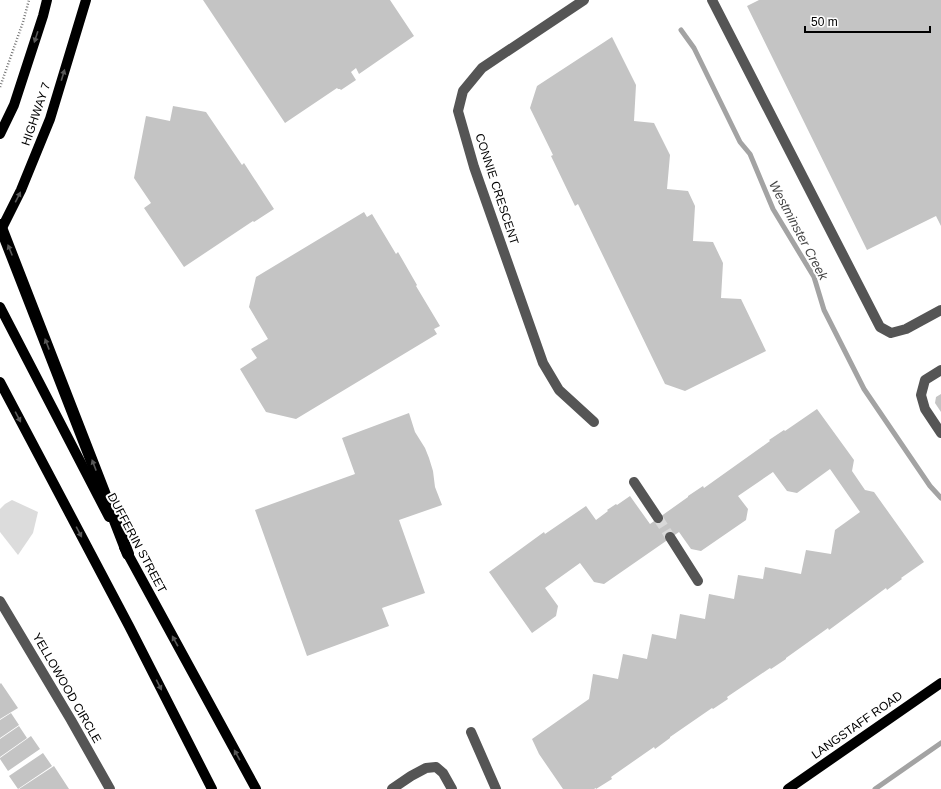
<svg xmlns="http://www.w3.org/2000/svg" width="941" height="789" viewBox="0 0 941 789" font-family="Arial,sans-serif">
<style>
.green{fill:#dcdcdc}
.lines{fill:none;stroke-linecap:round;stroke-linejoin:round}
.stream{stroke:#a3a3a3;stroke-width:5}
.building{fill:#c4c4c4}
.minor-tunnel{stroke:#d9d9d9;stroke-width:10;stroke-dasharray:10 5;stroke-linecap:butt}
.path{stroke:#777;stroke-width:2.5;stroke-dasharray:1 2;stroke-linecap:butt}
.minor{stroke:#555;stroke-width:10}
.major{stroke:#000;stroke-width:10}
.highway{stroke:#000;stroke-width:12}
.oneway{fill:#595959}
.labels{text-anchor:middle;stroke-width:4;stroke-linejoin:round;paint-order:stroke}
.street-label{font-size:12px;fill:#000;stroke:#fff}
.water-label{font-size:13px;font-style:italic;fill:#444;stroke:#fff}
</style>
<rect width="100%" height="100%" fill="#fff"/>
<path class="green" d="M12,500L38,512L33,533L18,555L0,532V509L5,504Z"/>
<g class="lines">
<path class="stream" d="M681,30L694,48L740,142L750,154L773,209L814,277L824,310L864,389L930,486L941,498
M875,789L941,743"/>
</g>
<path class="building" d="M203,0H390L414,36L359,74L356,68L351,72L356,80L341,90L340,89H338L337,88L285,123Z
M759,0H941V226L936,216L867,250L747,6Z
M612,37L636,85L634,121L654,123L670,155L667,189L688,191L695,206L693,241L713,242L723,263L721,298L741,299L766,351L685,391L665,384L578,204L575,206L551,156L553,155L530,108L537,86Z
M173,106L206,112L242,165L244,163L274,209L254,222L253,221L184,267L144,208L151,203L134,178L146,116L170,121Z
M364,212L367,217L372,214L396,254L398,252L417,285L416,286L440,326L434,329L437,334L296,419L266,412L240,369L257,358L251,349L268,339L249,307L256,277Z
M941,394V412L935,403L936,397Z
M817,409L854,460L852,471L865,490L874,492L924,562L901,578L902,579L887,590L886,588L829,630L828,628L786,658V659L771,669L770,668L727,697L728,699L713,709L712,708L670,737V738L655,749L654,747L611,777L612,779L596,789V788L594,789H563L539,754L532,739L589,699L593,674L618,679L623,654L647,659L652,634L676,639L680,614L705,619L709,594L734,599L738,575L763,579L765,567L801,574L806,550L831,554L835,530L860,512L830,469L797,493L787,491L773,472L738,496L748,509L746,520L701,551L691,549L679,532L604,584L594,582L580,563L545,588L558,606L556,616L532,633L489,572L544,532L545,534L586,506L596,520L608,511L607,510L616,504L617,505L630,496L650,524L688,497V496L703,486L704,488L770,441L769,440L784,430L785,431Z
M409,413L415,432L425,448L429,458L433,471L435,487L442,505L399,520L425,593L382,608L389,626L307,656L255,510L355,474L342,438Z
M1,683L18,708L0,719V684Z
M11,713L19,725L0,738V720Z
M19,726L27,738L0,757V739Z
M31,736L40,749L8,771L0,759V758Z
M43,753L52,766L18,789L9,776Z
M54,766L69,789H19Z"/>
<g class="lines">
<path class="minor-tunnel" d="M658,518L670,537"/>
<path class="path" d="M0,87L23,22L29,0"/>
<path class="minor" d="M584,0L482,68L463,91L458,111L474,167L543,363L559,390L594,422
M712,0L880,327L891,333L906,329L941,310
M941,370L925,380L921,395L925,409L941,433
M634,482L658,518
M670,537L698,581
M0,601L71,720L110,789
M471,732L496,789
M392,789L411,776L426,768L436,767L443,773L452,789"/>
<path class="major" d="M0,134L14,105L43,16L47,0
M0,232L21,190L50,119L86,0
M0,307L109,517
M0,382L129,626L212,789
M124,547L256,789
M788,789L941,683"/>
<path class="highway" d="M0,225L128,554"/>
</g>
<defs><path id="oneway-solid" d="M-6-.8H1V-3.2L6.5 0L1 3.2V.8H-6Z"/></defs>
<g class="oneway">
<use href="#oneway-solid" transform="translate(36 37) rotate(108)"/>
<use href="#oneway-solid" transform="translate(63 75) rotate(-73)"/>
<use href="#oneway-solid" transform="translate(18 197) rotate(-63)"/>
<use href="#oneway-solid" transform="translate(10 250) rotate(-112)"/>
<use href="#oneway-solid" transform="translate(47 344) rotate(-111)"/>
<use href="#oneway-solid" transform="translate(18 417) rotate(62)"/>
<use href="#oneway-solid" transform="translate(94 465) rotate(-111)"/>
<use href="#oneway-solid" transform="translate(79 532) rotate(62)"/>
<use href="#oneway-solid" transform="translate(175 641) rotate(-119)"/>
<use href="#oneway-solid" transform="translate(159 685) rotate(63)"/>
<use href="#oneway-solid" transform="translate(237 755) rotate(-119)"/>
</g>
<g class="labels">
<g class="street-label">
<text transform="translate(36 114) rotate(-71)" y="4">HIGHWAY 7</text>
<text transform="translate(497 189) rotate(72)" y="4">CONNIE CRESCENT</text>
<text transform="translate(137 543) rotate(62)" y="4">DUFFERIN STREET</text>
<text transform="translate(67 688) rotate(60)" y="4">YELLOWOOD CIRCLE</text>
<text transform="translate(857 725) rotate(-35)" y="4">LANGSTAFF ROAD</text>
</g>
<g class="water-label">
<text transform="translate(799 230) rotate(62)" y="5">Westminster Creek</text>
</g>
</g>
<path d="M805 26v6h125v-6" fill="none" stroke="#000000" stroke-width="2"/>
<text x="811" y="26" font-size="12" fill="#000000" stroke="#ffffff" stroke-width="3" paint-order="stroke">50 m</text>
</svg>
